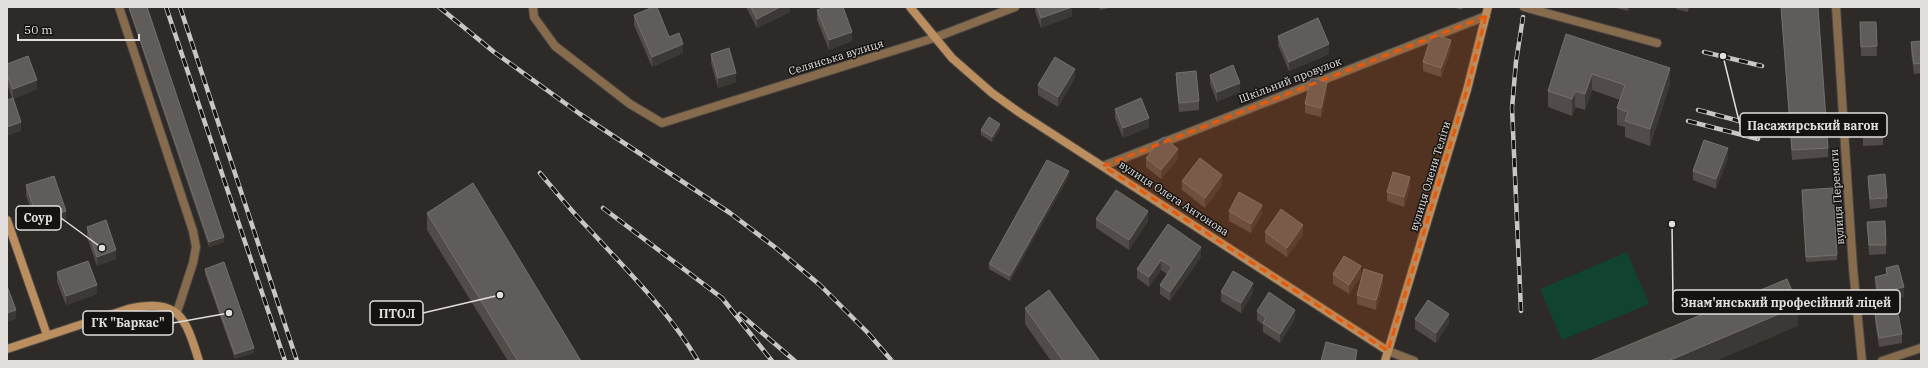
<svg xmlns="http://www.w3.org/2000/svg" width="1928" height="368" viewBox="0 0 1928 368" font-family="'IBM Plex Serif',serif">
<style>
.garden{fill:#104431}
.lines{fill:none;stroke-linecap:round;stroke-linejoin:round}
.lane-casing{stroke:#4b4744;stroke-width:10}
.street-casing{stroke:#4b4744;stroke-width:10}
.secondary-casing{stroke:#4b4744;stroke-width:10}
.lane{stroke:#866b4d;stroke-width:8}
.street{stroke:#866b4d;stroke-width:8}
.secondary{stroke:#ba8e5e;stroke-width:8}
.rail-casing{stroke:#c9c6c4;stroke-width:4.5}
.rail{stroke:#151312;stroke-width:3;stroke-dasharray:9;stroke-linecap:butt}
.wall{fill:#514c49}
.shaded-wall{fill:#3c3835}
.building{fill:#605c59;stroke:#74706d}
.marked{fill:#e8590c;fill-opacity:0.2;stroke:#e8590c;stroke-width:3;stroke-dasharray:8 5;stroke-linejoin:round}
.labels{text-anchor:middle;stroke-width:3;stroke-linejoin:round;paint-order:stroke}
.street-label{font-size:11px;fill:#e1dedc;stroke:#151312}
.leader{fill:none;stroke:#e1dedc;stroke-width:1.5}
.callout-dot{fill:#e1dedc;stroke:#151312;stroke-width:1.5}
.callout{fill:#151312;stroke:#e1dedc;stroke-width:1.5}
.callout-label{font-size:12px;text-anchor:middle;font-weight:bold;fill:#e1dedc}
</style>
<rect width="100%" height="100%" fill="#2e2a27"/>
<path class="garden" d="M1627,252L1649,304L1562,340L1540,289Z"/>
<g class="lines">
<g class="lane-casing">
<path id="lane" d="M119,7L193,231L196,247L193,263L177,312
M1524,7L1657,43
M1882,361L1921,348"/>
</g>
<g class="street-casing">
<path id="street" d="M533,7L534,17L555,46L630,104L662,123L934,38L1015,7
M1836,7L1853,268L1862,361
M1103,166L1486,16
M1388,351L1414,361"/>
</g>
<g class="secondary-casing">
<path id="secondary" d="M910,7L952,58L992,93L1020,113L1388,351
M7,220L47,335
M7,349L128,309C179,298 185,316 199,361
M1385,361L1467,90L1488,7"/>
</g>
<use href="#lane" class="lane"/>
<use href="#street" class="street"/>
<use href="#secondary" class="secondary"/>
<g class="rail-casing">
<path id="rail" d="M166,7L285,361
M180,7L297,361
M439,7L494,52L580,114L730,213L776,248L820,285L868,333L892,361
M1704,52L1762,66
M1698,110L1758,126
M1688,121L1758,139
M540,173C556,192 572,212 590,230C629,273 668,310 698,361
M603,208L722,298L772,361
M1521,311L1512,108L1516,62L1523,17
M740,314L795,361"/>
</g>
<use href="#rail" class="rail"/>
</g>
<path class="wall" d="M128,7H147L224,242L209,247Z
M746,7H790V12L757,28Z
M1035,7H1072V16L1041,28L1035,11Z
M1099,7H1114L1100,10Z
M1452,7H1463L1462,10Z
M1612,7H1629L1628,11Z
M1676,7H1689L1688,12L1676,9Z
M1781,7L1828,148V157L1792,160Z
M817,10L852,41L829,50L817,20Z
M634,15L669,37L683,53L652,67L634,25Z
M1860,22H1876L1877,56H1861Z
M1566,34L1670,84L1650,146L1625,137V127L1617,125V108L1620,100L1592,90L1585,110L1575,107L1572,116L1548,107V91Z
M1278,36L1329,54L1289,71L1278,45Z
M1921,41V73L1914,74L1911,52V42Z
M1451,50L1441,77L1423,71V62Z
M711,54L736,82L718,88L711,63Z
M7,64L37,89L13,99L21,131L12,98L7,84Z
M1176,73L1199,101V110L1179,112L1176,82Z
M1210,75L1240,92L1217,102L1210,84Z
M1075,78L1058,107L1038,95V85Z
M1327,91L1321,117L1305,113V104Z
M1115,109L1149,127L1123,138L1115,118Z
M1862,114L1883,136V145L1863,146Z
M1000,129L992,142L981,135V130Z
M1146,158L1178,159L1161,179L1146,167Z
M1728,158L1716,189L1693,180V171Z
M1069,176L1010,281L989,269V264Z
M1868,176L1887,198V207L1870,209L1868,185Z
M1182,181L1222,185L1205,208L1182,190Z
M26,185L66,220L38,230L26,195Z
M1410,187L1404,207L1387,201V192Z
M1802,195L1837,255V260L1806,262Z
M1229,211L1262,214L1251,233L1229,221Z
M427,213L581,361H508L427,230Z
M1096,219L1148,221L1129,250L1096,228Z
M1867,222L1886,245V254L1869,255Z
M1168,224L1201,257L1170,301L1160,294V285L1167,274L1161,270L1149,287L1137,278V269Z
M87,227L116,259L97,266L87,237Z
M1265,232L1303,235L1287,257L1265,242Z
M1886,268L1904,297L1879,303L1875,286V277L1886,274Z
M205,269L254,353L235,359L205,274Z
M57,272L97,294L66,305L57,282Z
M1333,274L1361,276L1349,294L1333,284Z
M1383,284L1376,310L1357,304V295Z
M1221,292L1253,293L1241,313L1221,301Z
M1025,308L1100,361H1051L1025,324Z
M1257,311L1295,319L1280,343L1263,332V325L1257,320Z
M1875,313L1902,334V343L1879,347L1875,322Z
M1415,319L1449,323L1436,343L1415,329Z"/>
<path class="shaded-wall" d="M685,7H690L685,9Z
M780,7H790V12L757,28V19Z
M1072,7V16L1041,28V18Z
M852,32V41L829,50V40Z
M1451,40V50L1441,77V68Z
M683,44V53L652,67V57Z
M1329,44V54L1289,71V62Z
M1670,68V84L1650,146V129Z
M1075,69V78L1058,107V97Z
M736,73V82L718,88V78Z
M1592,74V90L1585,110V94Z
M37,80V89L13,99V89Z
M1327,82V91L1321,117V108Z
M1240,83V92L1217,102V92Z
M1575,91V107L1572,116V99Z
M1149,118V127L1123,138V128Z
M21,122V131L7,136V127Z
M1000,124V129L992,142V137Z
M1728,148V158L1716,189V179Z
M1178,149V159L1161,179V170Z
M1069,171V176L1010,281V276Z
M1222,175V185L1205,208V198Z
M1410,177V187L1404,207V197Z
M1262,205V214L1251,233V224Z
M66,211V220L38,230V220Z
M1148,211V221L1129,250V240Z
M1303,225V235L1287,257V248Z
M224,237V242L209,247V242Z
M1201,247V257L1170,301V292Z
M116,250V259L97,266V257Z
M1161,260V270L1149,287V277Z
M1361,266V276L1349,294V285Z
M1383,275V284L1376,310V300Z
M1253,283V293L1241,313V303Z
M97,285V294L66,305V296Z
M1904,287V297L1879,303V293Z
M1798,306V326L1716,361H1668Z
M16,310V319L7,322V313Z
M1295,310V319L1280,343V334Z
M1449,314V323L1436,343V333Z
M254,348V353L235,359V354Z
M1357,350V361H1355Z"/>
<path class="building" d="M129,7H147L224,237L209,242Z
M653,7H657L669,37L679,33L683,44L652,57L634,15Z
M751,7H780L757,19Z
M826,7H843L852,32L829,40L817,10Z
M1037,7H1072L1041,18Z
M1781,7H1818L1828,148L1792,150Z
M1318,18L1329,44L1289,62L1278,36Z
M1860,22H1876L1877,46L1861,47Z
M1432,34L1451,40L1441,68L1423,62Z
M1566,34L1670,68L1650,129L1625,121L1628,112L1617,108L1625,85L1592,74L1585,94L1575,91L1572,99L1548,91Z
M1921,41V63L1914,64L1911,42Z
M729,48L736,73L718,78L711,54Z
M28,56L37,80L13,89L7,75V64Z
M1055,57L1075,69L1058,97L1038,85Z
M1233,65L1240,83L1217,92L1210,75Z
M1196,71L1199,101L1179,103L1176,73Z
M1311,78L1327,82L1321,108L1305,104Z
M13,98L21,122L7,127V100Z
M1141,98L1149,118L1123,128L1115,109Z
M1882,113L1883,136L1863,137L1862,114Z
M989,117L1000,124L992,137L981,130Z
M1163,137L1178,149L1161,170L1146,158Z
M1704,140L1728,148L1716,179L1693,171Z
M1200,158L1222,175L1205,198L1182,181Z
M1047,160L1069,171L1010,276L989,264Z
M1393,172L1410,177L1404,197L1387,192Z
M1885,174L1887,198L1870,199L1868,176Z
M54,176L66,211L38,220L26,185Z
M473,183L581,361H518L427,213Z
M1833,188L1837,255L1806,257L1802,190Z
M1116,190L1148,211L1129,240L1096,219Z
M1239,192L1262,205L1251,224L1229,211Z
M1281,209L1303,225L1287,248L1265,232Z
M106,220L116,250L97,257L87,227Z
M1885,221L1886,245H1869L1867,222Z
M1168,224L1201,247L1170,292L1160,285L1172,267L1161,260L1149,277L1137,269Z
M1344,256L1361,266L1349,285L1333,274Z
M88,261L97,285L66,296L57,272Z
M224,262L254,348L235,354L205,269Z
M1898,265L1904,287L1879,293L1875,277L1887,274L1886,268Z
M1364,269L1383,275L1376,300L1357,295Z
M1233,271L1253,283L1241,303L1221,292Z
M1787,279L1798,306L1668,361H1590Z
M7,286L16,310L7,313Z
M1049,290L1100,361H1063L1025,308Z
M1269,292L1295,310L1280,334L1263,323L1266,318L1257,311Z
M1428,300L1449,314L1436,333L1415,319Z
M1897,309L1902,334L1879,338L1875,313Z
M1326,342L1357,350L1355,361H1321Z"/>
<path class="marked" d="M1486,16L1467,90L1388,351L1103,166Z"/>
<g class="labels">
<g class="street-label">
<text transform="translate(836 57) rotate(-17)" y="4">Селянська вулиця</text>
<text transform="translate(1290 80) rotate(-21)" y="4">Шкільний провулок</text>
<text transform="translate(1430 176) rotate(-73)" y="4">вулиця Олени Теліги</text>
<text transform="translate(1837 197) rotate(-94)" y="4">вулиця Перемоги</text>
<text transform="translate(1174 198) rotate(33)" y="4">вулиця Олега Антонова</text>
</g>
</g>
<path class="leader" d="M1723 56L1740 125M102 248L61 218M1672 224L1673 302M500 295L423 313M229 313L173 323"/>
<g class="callout-dot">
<circle cx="1723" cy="56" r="4"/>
<circle cx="102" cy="248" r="4"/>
<circle cx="1672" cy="224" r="4"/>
<circle cx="500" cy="295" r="4"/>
<circle cx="229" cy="313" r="4"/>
</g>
<g class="callout">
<rect x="1740" y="113" width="147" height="24" rx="4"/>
<rect x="16" y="206" width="45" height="24" rx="4"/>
<rect x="1673" y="290" width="227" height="24" rx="4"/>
<rect x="370" y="301" width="53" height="24" rx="4"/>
<rect x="83" y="311" width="90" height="24" rx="4"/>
</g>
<g class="callout-label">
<text x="1813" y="130">Пасажирський вагон</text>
<text x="38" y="222">Соур</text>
<text x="1786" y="307">Знам'янський професійний ліцей</text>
<text x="397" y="318">ПТОЛ</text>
<text x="128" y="327">ГК "Баркас"</text>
</g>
<rect width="1928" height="368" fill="none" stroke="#e1dedc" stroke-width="16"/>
<path d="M18 34v6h121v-6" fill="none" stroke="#e1dedc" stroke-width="2"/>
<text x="24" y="34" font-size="12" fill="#e1dedc" stroke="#151312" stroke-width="3" paint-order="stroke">50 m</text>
</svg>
